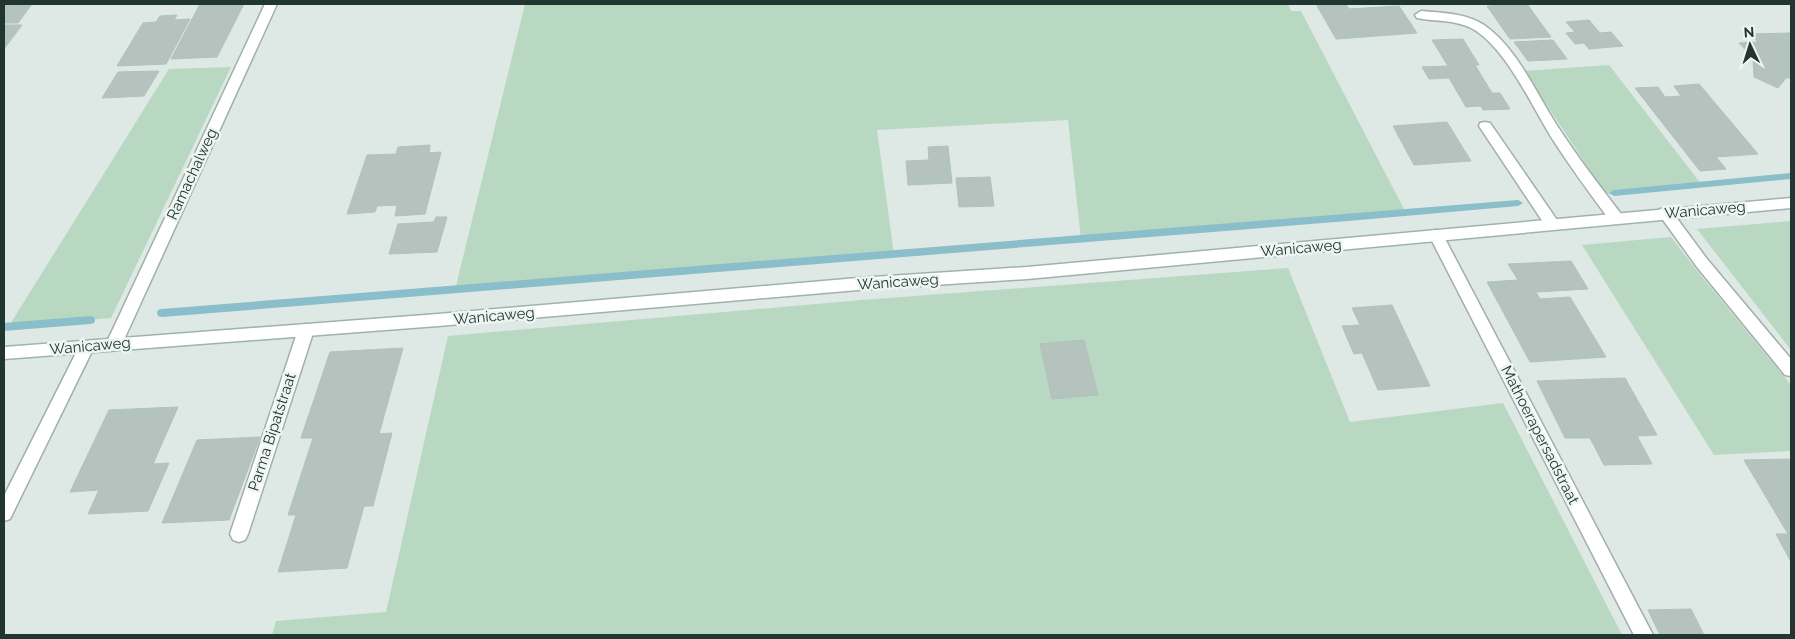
<svg xmlns="http://www.w3.org/2000/svg" width="1795" height="639" viewBox="0 0 1795 639" font-family="Raleway,sans-serif">
<style>
.green{fill:#b8d8c2}
.lines{fill:none;stroke-linecap:round;stroke-linejoin:round}
.stream{fill:#8abeca;fill-rule:evenodd}
.building{fill:#b4c3bd;stroke:#b1c1bb}
.lane-casing{stroke:#a2afab;stroke-width:3}
.street-casing{stroke:#a2afab;stroke-width:3}
.secondary-casing{stroke:#9eb3ac;stroke-width:3}
.lane{fill:#fff;fill-rule:evenodd}
.street{fill:#fff;fill-rule:evenodd}
.secondary{fill:#fff;fill-rule:evenodd}
.labels{text-anchor:middle;stroke-width:5;stroke-linejoin:round;paint-order:stroke}
.street-label{font-size:15px;fill:#213631;stroke:#eef5f2}
</style>
<rect width="100%" height="100%" fill="#dee8e4"/>
<path class="green" d="M525,4H1288L1291,11H1301L1406,213L1081,240L1068,120L877,130L894,255L455,290Z
M1609,65L1702,185L1606,194L1524,71Z
M231,67L111,318L9,326L169,69Z
M1791,221V350L1697,229Z
M1671,237L1697,271L1791,385V451L1714,455L1582,245Z
M1288,268L1350,422L1503,403L1622,635H272L276,621L386,612L448,336L862,300Z"/>
<g class="lines">
<path class="stream" d="M1791,173V179L1614,196L1609,193L1614,190Z
M1518,200L1523,203L1518,206L1348,221L162,317L158,316L157,313L158,310L162,309Z
M90,316L94,317L95,320L94,323L90,324L4,331V323Z"/>
</g>
<path class="building" d="M4,4H32L18,23H4Z
M200,4H244L217,57L171,59Z
M1316,4H1346L1349,9L1399,6L1417,33L1336,39Z
M1527,4L1551,37L1510,39L1487,6Z
M177,15L174,20L190,19L166,64L117,66L143,23L156,22L160,16Z
M1589,20L1600,33L1611,32L1623,46L1589,49L1584,43L1575,44L1566,33L1575,32L1566,22Z
M4,25H22L4,49Z
M1791,33V78H1786L1778,88L1754,77L1753,58L1739,43L1758,42L1751,34Z
M1463,39L1479,65H1475L1492,93H1500L1510,109L1483,110L1481,106L1466,107L1449,78L1429,79L1422,67L1448,66L1432,40Z
M1553,40L1567,59L1528,61L1514,42Z
M159,71L144,96L102,98L118,72Z
M1699,84L1758,154L1716,157L1726,169L1700,171L1635,88L1658,87L1665,97L1681,96L1674,86Z
M1447,122L1471,161L1414,165L1393,126Z
M430,145L429,153L441,152L425,214L395,216L397,205L377,206L375,212L347,214L367,155L396,154L398,147Z
M948,146L952,183L908,185L906,161L929,160L928,147Z
M990,177L994,206L959,207L956,178Z
M436,217H447L437,252L389,254L398,224L434,222Z
M1571,261L1588,289L1536,292L1540,299L1570,297L1606,357L1530,362L1487,282L1518,280L1508,264Z
M1392,305L1430,386L1378,390L1362,353L1354,354L1342,326L1360,325L1352,308Z
M1084,340L1098,395L1052,399L1040,344Z
M403,348L379,434L392,433L373,506H364L347,568L278,572L296,515H288L313,438H301L330,352Z
M1625,378L1657,435L1637,436L1652,464L1604,465L1590,438H1565L1537,381Z
M178,407L153,464L169,463L148,511L88,514L99,490L70,492L109,410Z
M260,437L229,520L162,523L197,440Z
M1791,459V562L1776,534H1788L1744,460Z
M1691,609L1704,635H1660L1648,610Z"/>
<g class="lines">
<g class="lane-casing">
<path id="lane" d="M1421,11C1442,13 1466,13 1484,25C1517,48 1535,91 1556,124C1576,155 1599,185 1621,214L1623,218L1621,222L1616,223L1611,222C1591,195 1571,168 1553,140C1533,108 1506,48 1473,29C1455,19 1436,22 1417,18L1415,15Z
M1485,122L1490,123L1557,220L1559,224L1557,228L1552,229L1547,228L1479,126L1480,123Z
M1665,208L1670,209L1707,259L1791,359V376L1785,375L1697,267L1658,213L1660,209Z
M306,324L311,326L314,330L248,534L245,540L239,542L233,540L230,534L298,330L301,326Z
M86,341L91,343L94,347L10,519L4,521V496L81,343Z"/>
</g>
<g class="street-casing">
<path id="street" d="M265,4H277L122,344L119,348L114,350L109,348L106,344Z
M1436,230L1441,231L1443,235L1653,635H1634L1429,235L1431,231Z"/>
</g>
<g class="secondary-casing">
<path id="secondary" d="M1791,198V208L1027,279L858,290L438,326L4,359V347L438,314L858,278L1027,267Z"/>
</g>
<use href="#lane" class="lane"/>
<use href="#street" class="street"/>
<use href="#secondary" class="secondary"/>
</g>
<g class="labels">
<g class="street-label">
<text transform="translate(192 174) rotate(-65)" y="5">Ramachalweg</text>
<text transform="translate(1705 210) rotate(-5)" y="5">Wanicaweg</text>
<text transform="translate(1301 248) rotate(-5)" y="5">Wanicaweg</text>
<text transform="translate(898 282) rotate(-4)" y="5">Wanicaweg</text>
<text transform="translate(494 316) rotate(-5)" y="5">Wanicaweg</text>
<text transform="translate(90 346) rotate(-5)" y="5">Wanicaweg</text>
<text transform="translate(272 432) rotate(-72)" y="5">Parma Bipatstraat</text>
<text transform="translate(1540 435) rotate(63)" y="5">Mathoerapersadstraat</text>
</g>
</g>
<rect width="1795" height="639" fill="none" stroke="#213631" stroke-width="10"/>
<g transform="translate(1750 45) rotate(356)" stroke="#eef5f2" stroke-width="4" paint-order="stroke">
<path d="M0-4L9 19L0 12L-9 19Z" fill="#213631"/>
<text y="-8" font-size="14" font-weight="bold" text-anchor="middle" fill="#213631">N</text>
</g>
</svg>
